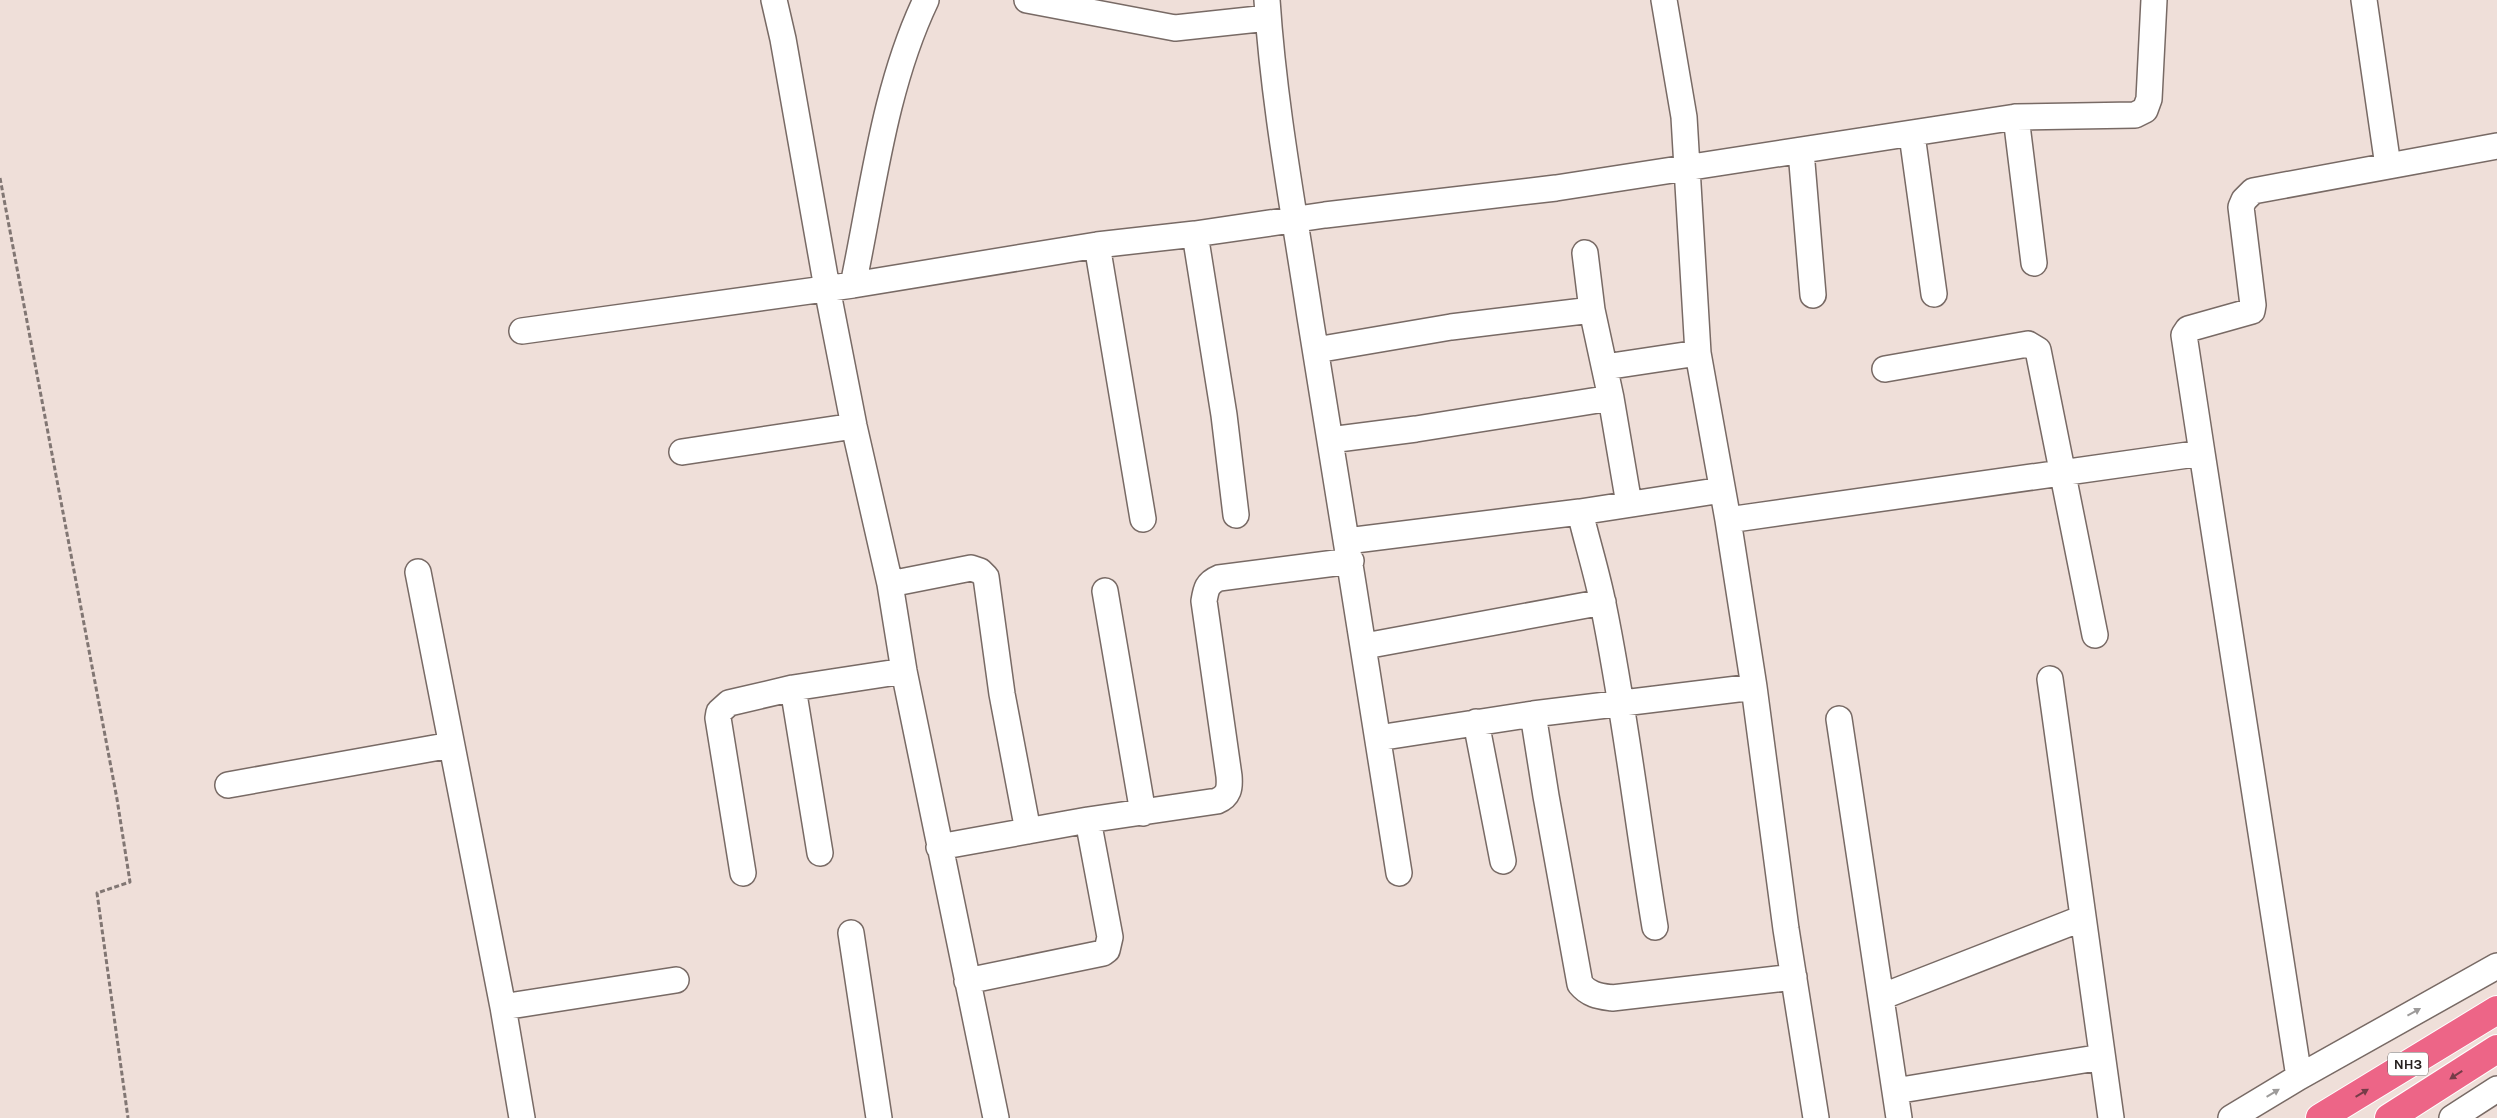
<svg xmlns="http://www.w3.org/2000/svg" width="2497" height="1118" viewBox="0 0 2497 1118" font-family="Karla,sans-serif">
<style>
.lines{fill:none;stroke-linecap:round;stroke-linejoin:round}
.minor-casing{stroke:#786a65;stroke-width:28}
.highway-casing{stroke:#fff;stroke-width:30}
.path{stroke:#817673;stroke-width:3;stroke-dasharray:5 2.5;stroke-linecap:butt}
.minor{stroke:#fff;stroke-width:25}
.highway{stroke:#ed6587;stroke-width:28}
.oneway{fill:#9d9b9a}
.oneway2{fill:#763c48}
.labels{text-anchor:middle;stroke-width:4;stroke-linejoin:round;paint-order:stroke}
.shield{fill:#fff;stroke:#676362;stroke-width:1}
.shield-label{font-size:14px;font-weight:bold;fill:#26201e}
</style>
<rect width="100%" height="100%" fill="#efdfd9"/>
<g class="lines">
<g class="minor-casing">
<path id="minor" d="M774,0L783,39L827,288L854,426L890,584L904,671L996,1118
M1027,0L1175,28L1268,18
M1267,0C1274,107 1294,211 1310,317C1339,502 1371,688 1399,873
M1664,0L1684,117L1698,353L1728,520L1754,687L1786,929L1816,1118
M2364,0L2388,166
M2016,117L2034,263
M1912,135L1934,294
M1801,151L1813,295
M1195,234L1224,415L1236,515
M1097,245L1143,519
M853,285C873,190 884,88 926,0
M522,331L853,285L1097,245L1195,234L1325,215L1556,188L2016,117L2135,115L2145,110L2149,99L2154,0
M1316,350L1451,327L1592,310
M1605,367L1698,353
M1885,369L2028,344L2038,350L2095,635
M1611,398L1629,504
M1330,440L1416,429L1611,398L1592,310L1585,253
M682,452L854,426
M2202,453L2184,335L2188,329L2252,311L2253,305L2241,207L2244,200L2253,191L2497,146
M1580,512C1587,542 1597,573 1603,604C1625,711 1637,819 1655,927
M1728,520L2202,453L2299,1077
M1347,541L1580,512L1722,490
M418,572L503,1007L522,1118
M890,584L971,568L980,571L986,577L1002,694L1028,831
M1105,591L1143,813
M1365,646L1603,602
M2050,679L2111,1118
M793,688L820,853
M1533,714L1546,796L1580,984C1589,995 1599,996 1612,998L1794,977
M1839,719L1899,1118
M1476,722L1503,861
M1378,738L1533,714L1754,687
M228,785L451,745
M939,847L1088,820L1217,801C1229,796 1230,788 1229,776L1204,601C1206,589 1207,583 1219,578L1351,561
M743,873L718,718L719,712L729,703L793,688L904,671
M851,933L879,1118
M967,981L1103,953L1107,950L1110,937L1088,820
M1881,997L2083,918
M503,1007L676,980
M1895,1091L2102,1057
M2231,1118L2299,1077L2497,966
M2452,1118L2497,1089"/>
</g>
<g class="highway-casing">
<path id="highway" d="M2320,1118L2497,1010
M2389,1118L2497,1049"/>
</g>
<path class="path" d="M0,178L117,799L130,882L97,893L128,1118"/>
<use href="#minor" class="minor"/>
<use href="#highway" class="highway"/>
</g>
<defs><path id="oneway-solid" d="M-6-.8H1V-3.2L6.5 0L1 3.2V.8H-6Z" transform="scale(1.25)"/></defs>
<g class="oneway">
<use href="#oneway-solid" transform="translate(2414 1012) rotate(-29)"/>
<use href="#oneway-solid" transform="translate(2273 1093) rotate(-31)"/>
</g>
<g class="oneway2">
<use href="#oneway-solid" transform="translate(2456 1075) rotate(147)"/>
<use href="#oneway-solid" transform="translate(2362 1093) rotate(-31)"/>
</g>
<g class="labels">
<rect class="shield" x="2388" y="1052.5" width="40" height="23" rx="4"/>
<g class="shield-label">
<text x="2408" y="1069">NH3</text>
</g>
</g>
</svg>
